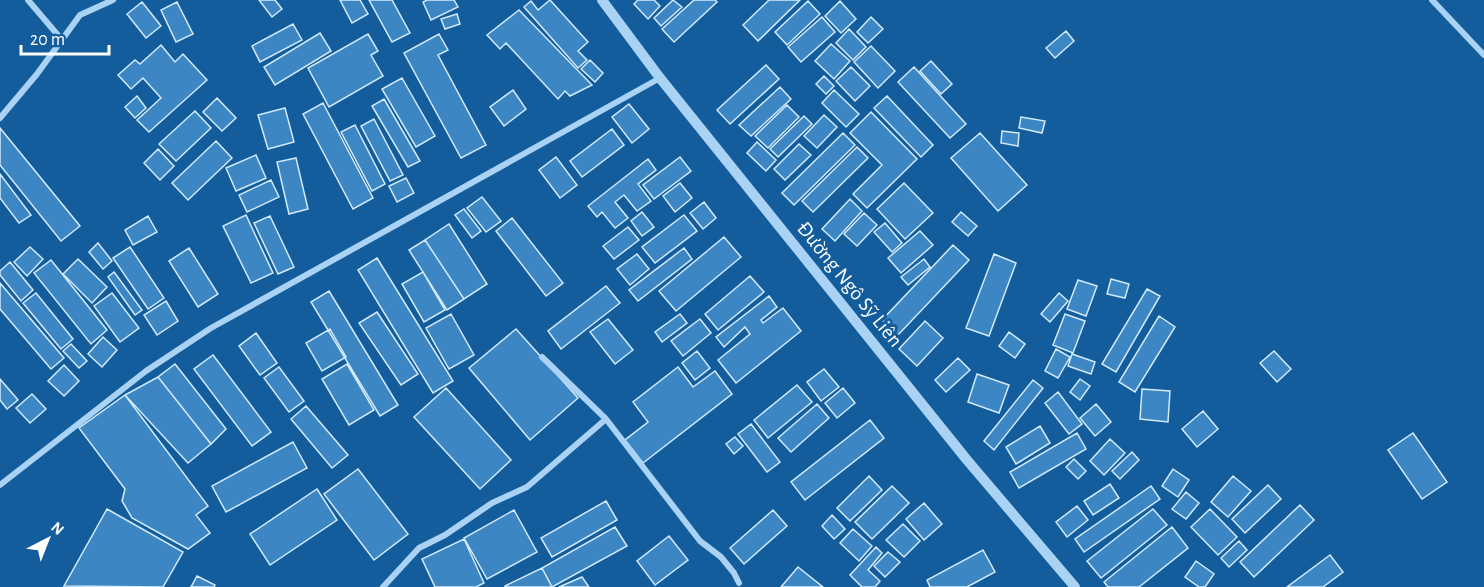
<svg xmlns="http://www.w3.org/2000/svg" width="1484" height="587" viewBox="0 0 1484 587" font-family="'Alegreya Sans',sans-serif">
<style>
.building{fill:#3c86c4;stroke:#d2eafd;stroke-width:1.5}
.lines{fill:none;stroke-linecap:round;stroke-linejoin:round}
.minor{stroke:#a9d2f4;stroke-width:6}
.tertiary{stroke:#a9d2f4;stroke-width:10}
.labels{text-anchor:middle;stroke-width:6;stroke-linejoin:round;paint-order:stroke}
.street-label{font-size:21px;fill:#fff;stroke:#135d9d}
</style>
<rect width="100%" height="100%" fill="#135d9d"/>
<path class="building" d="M259,0H275L282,9L272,17Z
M340,0H360L368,14L352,23Z
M369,0H392L410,33L392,42Z
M427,0H454L458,7L431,20L423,2Z
M550,0L588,42L578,51L587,60L578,68L524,7L531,1L538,10Z
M638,0H654L660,6L648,19L634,4Z
M673,0L682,7L661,26L654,18Z
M694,0H715L717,2L674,42L662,29Z
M769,0H800L758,41L743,25Z
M808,1L820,14L787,45L775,32Z
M840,1L856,19L841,33L825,16Z
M142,2L161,26L146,38L127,14Z
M177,2L193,34L176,42L161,10Z
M519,10L592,85L570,96L565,91L558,99L506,43L500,49L487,35Z
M457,14L460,24L445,29L441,19Z
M822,17L835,32L801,62L788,47Z
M871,17L883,29L868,43L857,32Z
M293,24L302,40L260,62L252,46Z
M849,29L866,47L853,60L836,43Z
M1066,31L1074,41L1055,58L1046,48Z
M320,33L331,51L275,85L264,67Z
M368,34L378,51L371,55L383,76L329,107L308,68Z
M439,34L448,50L438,55L486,145L461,158L404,53Z
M831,44L850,61L834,79L815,61Z
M161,45L175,62L183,54L207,80L149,132L137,120L161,98L143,78L131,89L118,75L135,60L140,64Z
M871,46L895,71L878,88L854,62Z
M590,60L603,73L595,82L581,69Z
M931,61L952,84L941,94L920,71Z
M766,65L779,79L730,124L717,110Z
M851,67L870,86L855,101L836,81Z
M914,67L966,124L950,138L898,82Z
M824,76L834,86L826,94L816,84Z
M402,78L435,136L416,147L382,89Z
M780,87L791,99L751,136L739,125Z
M513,90L526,109L504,126L490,107Z
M834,90L859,114L846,127L822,103Z
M137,96L146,108L135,118L125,107Z
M887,96L933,145L921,157L874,108Z
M217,98L236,118L222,131L203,112Z
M384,99L420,161L408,167L372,106Z
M323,103L373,198L353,209L303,114Z
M629,104L649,129L632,143L612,117Z
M787,105L799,117L768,148L755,136Z
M285,108L294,142L268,149L258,115Z
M195,111L211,128L176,161L159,144Z
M871,112L917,159L867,208L853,194L882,165L850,133Z
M824,115L837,127L817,148L804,136Z
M804,116L812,124L778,157L770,149Z
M1021,117L1045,121L1042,133L1019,128Z
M374,119L403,175L390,181L361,126Z
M355,125L385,184L372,191L341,132Z
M0,128L80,226L61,241L0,165Z
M612,129L624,145L582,177L570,161Z
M1002,131L1019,133L1018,146L1001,143Z
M843,133L855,145L794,205L782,193Z
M980,133L1027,185L998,211L951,158Z
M216,141L232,158L188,200L172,183Z
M757,142L776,160L766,171L747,153Z
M799,144L811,155L785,180L774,169Z
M857,147L868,158L813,212L802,201Z
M158,149L174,166L160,180L144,163Z
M256,155L266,178L236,191L226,168Z
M556,157L577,185L560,198L539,170Z
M680,157L691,171L654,199L643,185Z
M296,158L308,209L289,214L277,162Z
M648,159L656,170L638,184L651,201L637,211L624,195L615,202L628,218L615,228L602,212L597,217L588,206Z
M0,174L31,215L19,223L0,198Z
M406,178L414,193L397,202L389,186Z
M271,180L279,197L247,212L239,195Z
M680,183L692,198L675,212L663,196Z
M904,183L933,213L905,239L877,209Z
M482,197L501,221L486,232L467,208Z
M850,199L862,211L835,241L822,229Z
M704,202L716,218L703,229L690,213Z
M464,209L481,231L472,238L455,215Z
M642,212L654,227L642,236L631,221Z
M961,212L977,226L968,236L952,222Z
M864,213L877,225L857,246L844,234Z
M246,215L273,273L251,283L223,226Z
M684,215L697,231L655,263L642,247Z
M148,216L157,232L133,245L125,230Z
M270,216L294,267L278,274L254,223Z
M512,218L563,283L546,296L496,231Z
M885,223L902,243L892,252L874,232Z
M449,224L487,284L464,299L425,240Z
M628,227L639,240L614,259L603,246Z
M920,231L933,245L901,273L888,258Z
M724,237L741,257L676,311L659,291Z
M425,240L464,299L447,310L409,250Z
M98,243L112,261L103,269L89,252Z
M953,245L969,260L898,335L882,320Z
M30,247L43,259L27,276L14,262Z
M130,247L164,298L148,309L113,258Z
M189,248L218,294L198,307L169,261Z
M684,248L692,259L638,301L629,290Z
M637,254L649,269L630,285L617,269Z
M994,254L1016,263L989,336L966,328Z
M377,258L453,381L433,393L358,270Z
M78,259L107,287L92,303L63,274Z
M924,259L930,267L908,285L901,277Z
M51,260L107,330L91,344L34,273Z
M10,262L33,290L21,301L0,275V271Z
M114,272L142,310L135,315L108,277Z
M423,272L445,310L424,322L402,284Z
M750,276L764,292L718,330L705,314Z
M1111,279L1129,284L1125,298L1107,294Z
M1078,280L1097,286L1086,316L1067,309Z
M0,283L64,358L51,369L0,309Z
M606,286L620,303L561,349L548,331Z
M1147,289L1160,296L1116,372L1102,364Z
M329,291L398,405L380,416L311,302Z
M36,293L73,339L61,349L23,303Z
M112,293L139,328L120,342L94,306Z
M1059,293L1068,301L1050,322L1041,314Z
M769,296L777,307L761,320L763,323L783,308L801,331L736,383L718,360L750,334L745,327L724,347L716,337Z
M166,301L178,321L157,335L144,315Z
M377,312L418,374L401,385L359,323Z
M451,314L474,355L449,369L426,328Z
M680,314L687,323L662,342L655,332Z
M1065,314L1085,321L1073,353L1053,345Z
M1159,316L1175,327L1135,392L1119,382Z
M608,319L633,350L615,364L590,332Z
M700,319L711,333L683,356L671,341Z
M925,321L943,338L917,366L899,349Z
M330,329L346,357L322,371L306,343Z
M516,329L578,398L530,440L469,368Z
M1009,332L1025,344L1015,358L999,346Z
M256,333L277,363L260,375L239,346Z
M103,337L117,350L102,367L88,354Z
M71,344L87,361L79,368L63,351Z
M1056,349L1070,357L1058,378L1045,371Z
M697,351L710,368L695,380L682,363Z
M1274,351L1291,369L1277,382L1260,363Z
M1072,354L1095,362L1091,374L1068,366Z
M213,355L271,432L252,446L194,369Z
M958,358L970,370L946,392L935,380Z
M175,364L226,429L211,444L158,377Z
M347,364L374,410L349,425L322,379Z
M64,365L79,381L64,396L48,381Z
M279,367L304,401L289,412L264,378Z
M678,367L693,387L715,371L732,394L643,463L625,440L648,422L633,402Z
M824,369L839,387L821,401L807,382Z
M977,374L1009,385L999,413L968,402Z
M158,377L211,444L188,463L125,395Z
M0,379L18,400L7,409L0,400Z
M1080,379L1090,386L1080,400L1070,392Z
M1033,380L1043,388L994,450L984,441Z
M797,385L812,402L768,438L754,420Z
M446,388L511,460L480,489L414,417Z
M843,388L855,403L837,418L825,403Z
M1142,389L1170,391L1168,422L1140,419Z
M1058,392L1082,424L1069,434L1045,403Z
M32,394L46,409L30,423L16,408Z
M125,395L208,506L196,515L210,533L188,549L132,518L122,501L125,489L79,428Z
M817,404L829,418L791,452L778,438Z
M1096,404L1111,422L1095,436L1080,418Z
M306,406L348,455L332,468L291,419Z
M1203,411L1218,429L1197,447L1182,429Z
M870,420L884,438L805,500L791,482Z
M751,424L780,462L767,472L738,434Z
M1040,426L1050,443L1016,464L1006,447Z
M1077,433L1086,449L1019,488L1010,472Z
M1413,433L1447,482L1422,499L1388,450Z
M735,437L743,446L734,454L726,444Z
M1110,439L1125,453L1104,475L1090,461Z
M293,442L307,468L226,512L212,486Z
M1132,452L1139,460L1120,479L1112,471Z
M1074,459L1086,471L1078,479L1066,467Z
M358,469L408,534L374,560L324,494Z
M1173,469L1189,480L1178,497L1162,486Z
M869,476L882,490L850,521L837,508Z
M1233,476L1251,491L1228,517L1211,502Z
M1110,484L1119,498L1093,515L1084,501Z
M1268,485L1281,499L1245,533L1232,519Z
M892,486L909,503L872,539L855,522Z
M1151,486L1160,499L1084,552L1075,539Z
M317,489L337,520L270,565L250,534Z
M1186,492L1199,503L1186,519L1172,509Z
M606,501L617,520L552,557L541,538Z
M924,503L942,524L924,540L906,519Z
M1300,505L1314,520L1254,577L1240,562Z
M1077,506L1088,520L1067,537L1056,522Z
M107,509L183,552L163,587L64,586Z
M1153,509L1167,525L1101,578L1087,561Z
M1210,509L1237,537L1218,555L1191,527Z
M514,510L537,552L487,579L464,538Z
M773,510L787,526L744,564L730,548Z
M832,515L845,529L834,539L822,526Z
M903,524L920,541L904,557L886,540Z
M615,527L627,546L552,587L542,568Z
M1172,527L1188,548L1139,587H1108L1104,582Z
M853,529L872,546L859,561L840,543Z
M669,536L688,560L655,585L637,561Z
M464,539L484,583L476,587H435L422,559Z
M1239,541L1247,550L1229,567L1221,558Z
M876,547L882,553L868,570L880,581L875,587H862L850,575Z
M983,550L995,572L967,587H930L927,580Z
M888,552L900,562L885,577L874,566Z
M1330,555L1343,572L1323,587H1287Z
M1196,561L1214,574L1205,587H1199L1185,577Z
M798,567L823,587H781Z
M542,568L552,587H505V586Z
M197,576L215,585L214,587H191Z
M582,577L589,587H559Z"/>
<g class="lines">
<path class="minor" d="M28,0L62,40
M1432,0L1484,55
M0,118L37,74L80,15L113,0
M542,357L606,419L700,541L721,557L734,573L739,583
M0,485L146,371L211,328L660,78
M383,587L419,548L445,535L492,503L527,487L606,419"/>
<path class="tertiary" d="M602,0L660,78L967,460L1075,587"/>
</g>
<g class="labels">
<g class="street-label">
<text transform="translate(850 284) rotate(51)" y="7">Đường Ngô Sỹ Liên</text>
</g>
</g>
<g transform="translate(48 539) rotate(42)" stroke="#135d9d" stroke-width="4.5" paint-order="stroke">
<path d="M0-4.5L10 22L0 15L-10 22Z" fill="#ffffff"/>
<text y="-9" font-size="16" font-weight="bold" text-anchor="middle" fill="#ffffff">N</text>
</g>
<path d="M21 45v9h88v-9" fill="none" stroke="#ffffff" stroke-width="3"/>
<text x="30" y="45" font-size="18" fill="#ffffff" stroke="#135d9d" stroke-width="4.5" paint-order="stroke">20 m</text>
</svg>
